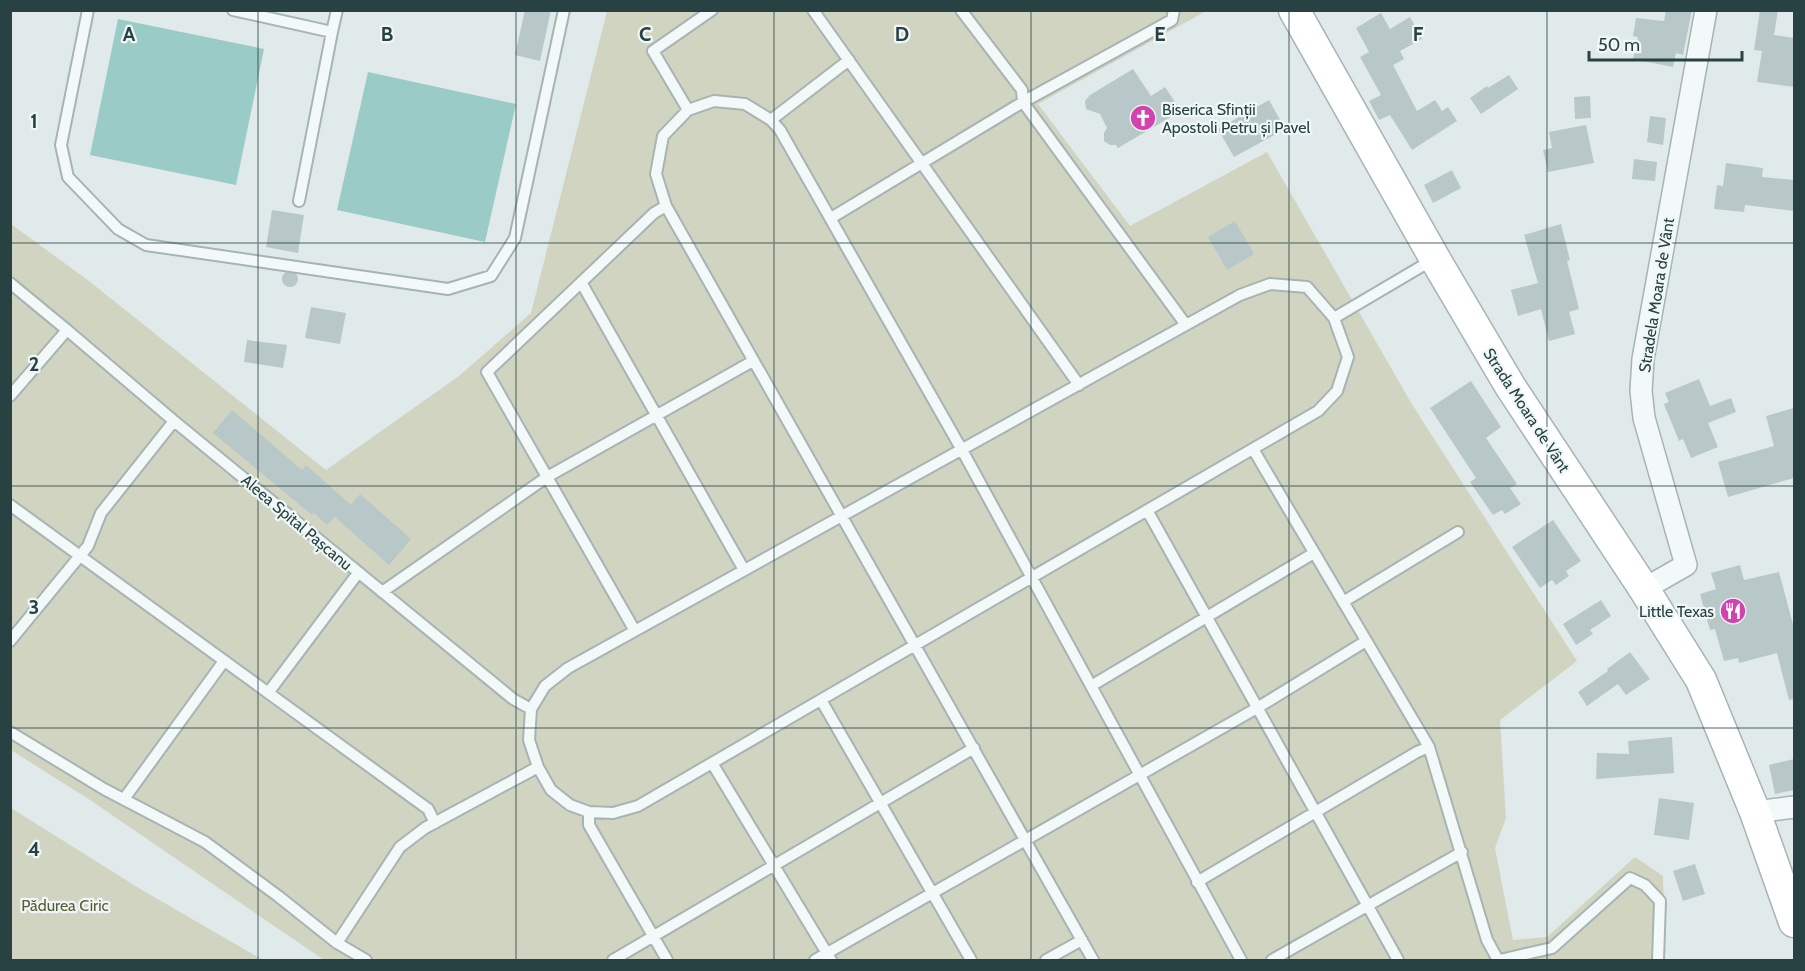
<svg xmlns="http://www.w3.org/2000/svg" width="1805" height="971" viewBox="0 0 1805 971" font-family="Cabin,sans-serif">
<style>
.green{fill:#d1d4c1}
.water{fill:#9bcbc6}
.building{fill:#b8c7c7}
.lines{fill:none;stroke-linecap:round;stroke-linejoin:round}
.service-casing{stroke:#a6b4b4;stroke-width:14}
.minor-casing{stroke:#a6b4b4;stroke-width:24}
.secondary-casing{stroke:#a6b4b4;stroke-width:33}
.service{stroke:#f3f8f8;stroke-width:10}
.minor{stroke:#f3f8f8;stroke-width:21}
.secondary{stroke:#fff;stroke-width:30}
.grid{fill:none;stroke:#284142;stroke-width:1.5;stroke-opacity:0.55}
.labels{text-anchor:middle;stroke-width:4.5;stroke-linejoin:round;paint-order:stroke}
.poi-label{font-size:16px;fill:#284142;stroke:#f0f7f7;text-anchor:start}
.street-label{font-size:16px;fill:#284142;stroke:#f0f7f7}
.park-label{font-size:16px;fill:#565e35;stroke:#f0f7f7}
.grid-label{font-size:20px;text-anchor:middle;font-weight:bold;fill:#284142;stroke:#f0f7f7;stroke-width:4.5;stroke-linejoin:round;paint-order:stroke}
</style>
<rect width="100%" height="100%" fill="#e1eaea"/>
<path class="green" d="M607,11H1206L1038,104L1130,226L1267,152L1413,406L1577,661L1500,720L1506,818L1495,848L1513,940L1547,937L1635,857L1663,876L1665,960H324L90,800L11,750V224L89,281L326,470L459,376L531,313Z
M11,808L142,890L263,960H11Z"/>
<path class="water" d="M118,19L264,49L236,185L90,155Z
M368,72L516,104L485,242L337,210Z"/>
<path class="building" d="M525,10H551L540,61L515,55Z
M1666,10H1692L1683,55L1676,53L1673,67L1633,59L1638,37L1633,36L1636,18L1664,21Z
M1760,10H1778L1774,35L1794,38V87L1757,82L1762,51L1754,50Z
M1381,13L1390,29L1410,17L1422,39L1400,51L1404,59L1393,65L1417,111L1435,100L1442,111L1448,107L1457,121L1412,150L1390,115L1379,120L1369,101L1381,95L1360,57L1369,52L1356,28Z
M1133,69L1151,96L1165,87L1181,111L1118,148L1116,145H1110L1104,141V133L1107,128L1100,114L1086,109L1085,101L1090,95Z
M1509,75L1518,89L1481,114L1470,98L1487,86L1488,88Z
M1590,96L1591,118L1575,119L1574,97Z
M1269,100L1285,129L1234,157L1218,129Z
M1650,116L1666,118L1663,145L1647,142Z
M1586,125L1594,163L1548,172L1543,150L1552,148L1549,132Z
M1634,159L1657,162L1655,181L1632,179Z
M1726,163L1763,168L1762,177L1794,180V211L1745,205L1744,212L1714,209L1717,185L1723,186Z
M1452,170L1461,188L1433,203L1424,185Z
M272,210L304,215L298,253L266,247Z
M1235,221L1254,254L1227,270L1208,237Z
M1561,224L1570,260L1567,261L1579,309L1569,312L1575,334L1549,341L1541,309L1518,316L1511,290L1538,283L1524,235Z
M282 279a8 8 0 1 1 16 0a8 8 0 1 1-16 0Z
M311,307L346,313L340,344L305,338Z
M247,340L287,345L283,368L244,362Z
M1699,379L1710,406L1731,398L1736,412L1708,423L1718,447L1691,458L1683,439L1679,441L1664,404L1669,402L1665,393Z
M1471,381L1501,427L1486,438L1517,484L1510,488L1521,504L1505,514L1502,510L1493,515L1470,482L1476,478L1430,408Z
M1794,408V478L1728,497L1718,462L1774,446L1766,416Z
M232,410L302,470L306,465L351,505L360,494L411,539L389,565L335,517L327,525L314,513L312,515L213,433Z
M1553,520L1581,561L1566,571L1569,576L1556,585L1552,580L1540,588L1512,547Z
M1740,565L1744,580L1779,572L1794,628V699L1789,700L1777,653L1739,663L1738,658L1724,661L1715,629L1710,630L1700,594L1716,589L1711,573Z
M1601,600L1611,616L1590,630L1593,634L1576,645L1563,624Z
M1630,652L1650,679L1626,695L1618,684L1587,706L1578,692L1608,671L1607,669Z
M1672,737L1674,773L1596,779L1597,753L1629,754L1628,741Z
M1794,759V790L1775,794L1769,765Z
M1659,798L1694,803L1689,840L1654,835Z
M1695,864L1705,894L1683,901L1673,871Z"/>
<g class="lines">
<g class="service-casing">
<path id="service" d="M88,10L61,145L68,177L118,229L146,245L448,289L491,276L515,238L564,10
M233,10L332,32L299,201
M813,10L1079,385
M961,10L1022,90L1023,102L1186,325
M332,32L337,10
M688,110L653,51L712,10
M771,120L849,60
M831,218L1023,102L1172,20L1174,10
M581,282L744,570
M10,283L67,330
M1270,284L1307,287L1334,318L1348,357L1337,391L1318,411L638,806L613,813L589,812L570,805L551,790L538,767L529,740L531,709L545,686L568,668L1240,295Z
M1334,318L1434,259
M10,396L67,330L174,421L513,699L531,709
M1253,449L1429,747L1487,940L1498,960
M10,505L428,809L435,823
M1147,510L1398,960
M382,592L547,477L753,361
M1343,602L1458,532
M635,631L487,372L654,213L666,206
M10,641L88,546L101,513L174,421
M1091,686L1314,553
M268,693L358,573
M821,700L971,960
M10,732L104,789L205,842L278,896L337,943L366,960
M712,763L831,960
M124,799L224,661
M589,812V825L667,960
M1197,882L1417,752L1429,747
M337,943L400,847L425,828L538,767
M613,960L974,748
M815,960L1257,708L1366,641
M1046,960L1082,940
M1093,960L666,206L656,174L663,136L688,110L714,101L745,104L771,120L780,130L962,450L1241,960
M1272,960L1462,852
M1500,960L1552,948L1630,878L1645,885L1660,901L1658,960"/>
</g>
<g class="minor-casing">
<path id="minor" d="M1644,589L1686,565L1644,418L1641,391L1643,359L1706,10
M1755,812L1794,807"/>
</g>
<g class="secondary-casing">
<path id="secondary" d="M1294,10L1435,259L1510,386L1644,589L1701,680L1755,812L1794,922"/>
</g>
<use href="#service" class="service"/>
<use href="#minor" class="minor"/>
<use href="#secondary" class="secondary"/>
</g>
<path class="grid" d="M258,10V960M516,10V960M774,10V960M1031,10V960M1289,10V960M1547,10V960M10,243H1794M10,486H1794M10,728H1794"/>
<defs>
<g id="church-disc" transform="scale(1.35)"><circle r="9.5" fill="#d243b0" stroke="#f0f7f7"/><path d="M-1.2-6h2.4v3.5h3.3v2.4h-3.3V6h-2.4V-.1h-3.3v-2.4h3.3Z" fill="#fff"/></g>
<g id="restaurant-disc" transform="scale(1.35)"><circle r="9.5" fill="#d243b0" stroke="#f0f7f7"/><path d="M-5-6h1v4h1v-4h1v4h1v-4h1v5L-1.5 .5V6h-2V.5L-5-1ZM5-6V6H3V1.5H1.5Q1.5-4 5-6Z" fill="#fff"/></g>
</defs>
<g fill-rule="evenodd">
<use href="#church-disc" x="1143" y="118"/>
<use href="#restaurant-disc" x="1733" y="611"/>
</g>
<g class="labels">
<g class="poi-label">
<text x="1162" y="115">Biserica Sfinții<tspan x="1162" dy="18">Apostoli Petru și Pavel</tspan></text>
<text x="1714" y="617" text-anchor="end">Little Texas</text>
</g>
<g class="street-label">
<text transform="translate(1656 295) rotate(-81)" y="6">Stradela Moara de Vânt</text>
<text transform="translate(1527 410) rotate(57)" y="6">Strada Moara de Vânt</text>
<text transform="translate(297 522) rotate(40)" y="6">Aleea Spital Pașcanu</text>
</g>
<g class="park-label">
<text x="65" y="911">Pădurea Ciric</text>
</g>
</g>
<g class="grid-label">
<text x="129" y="41">A</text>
<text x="387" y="41">B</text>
<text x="645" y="41">C</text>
<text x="902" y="41">D</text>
<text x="1160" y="41">E</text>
<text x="1418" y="41">F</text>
<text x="34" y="128">1</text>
<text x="34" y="371">2</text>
<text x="34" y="614">3</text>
<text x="34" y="856">4</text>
</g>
<rect width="1805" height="971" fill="none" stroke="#284142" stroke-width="24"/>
<path d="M1589 51v9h153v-9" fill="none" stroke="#284142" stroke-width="3"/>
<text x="1598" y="51" font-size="18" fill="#284142" stroke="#f0f7f7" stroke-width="4.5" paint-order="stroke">50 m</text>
</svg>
